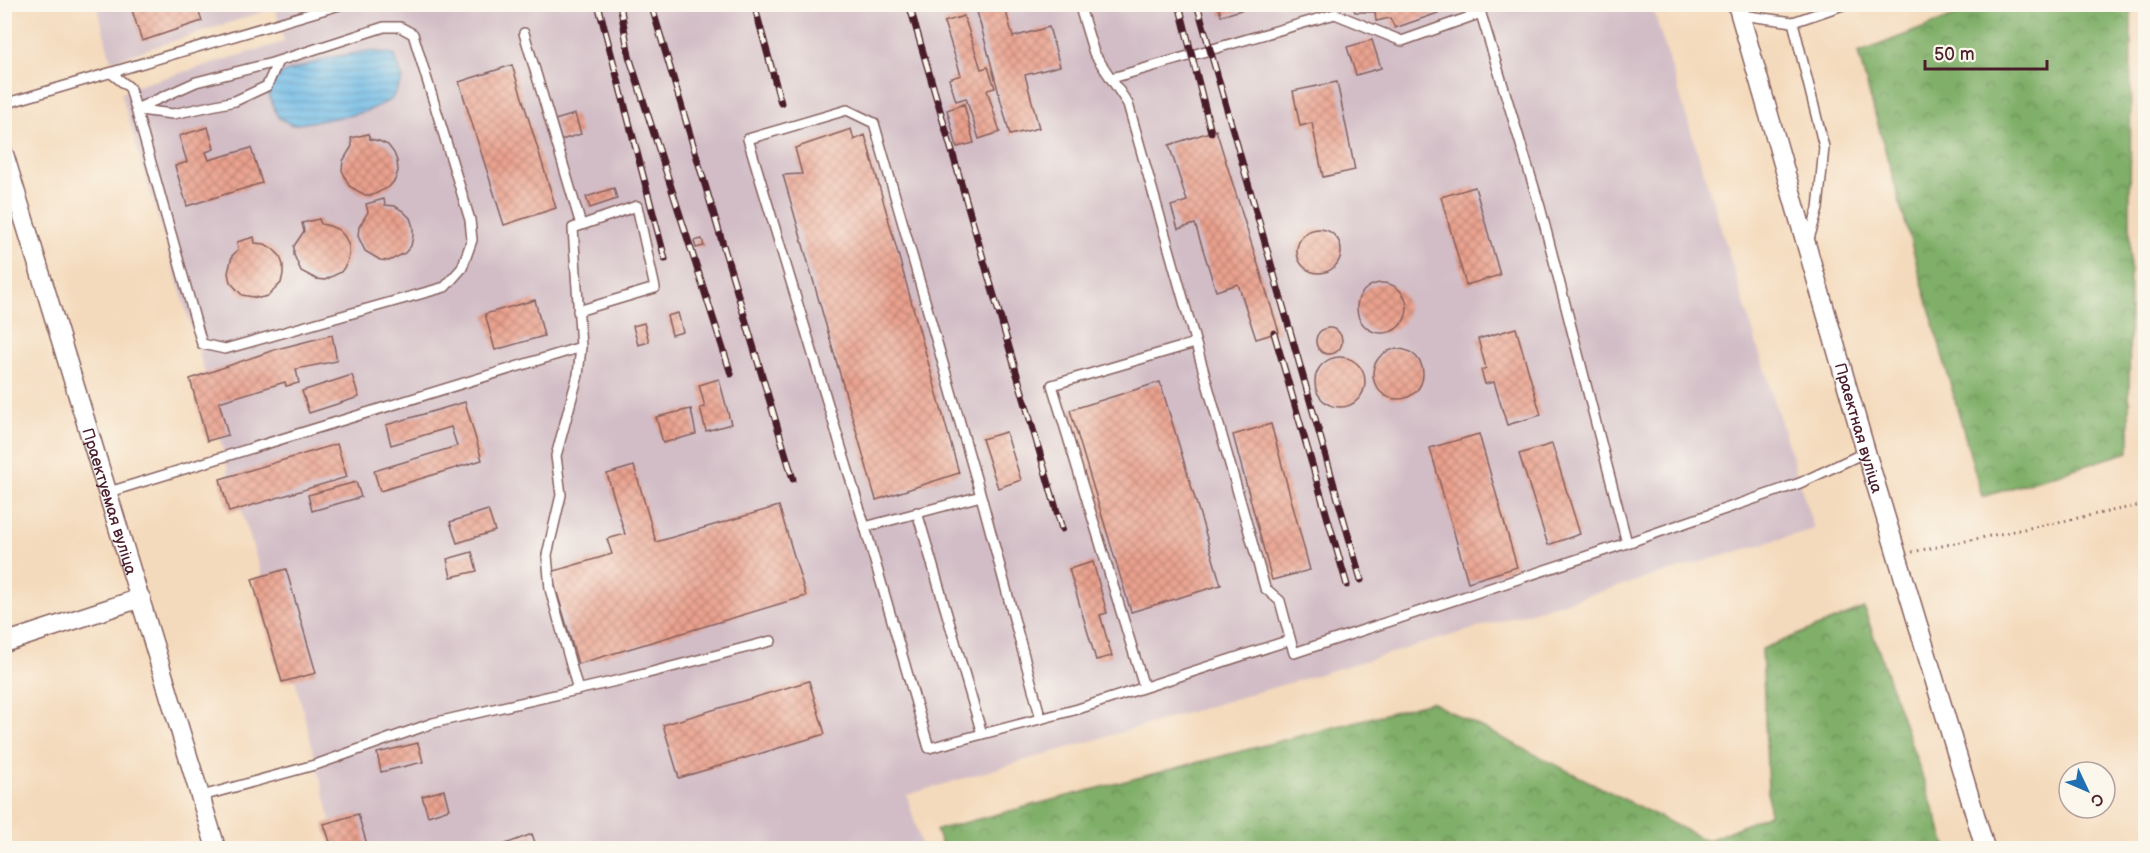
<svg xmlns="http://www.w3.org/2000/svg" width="2150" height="853" viewBox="0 0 2150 853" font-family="'Balsamiq Sans',sans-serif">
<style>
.industrial{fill:#d2bdc6}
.forest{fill:url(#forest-crowns);stroke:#64674a;stroke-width:1.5}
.water{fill:url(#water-rules);stroke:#5b6c88;stroke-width:1.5}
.building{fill:url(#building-cross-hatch)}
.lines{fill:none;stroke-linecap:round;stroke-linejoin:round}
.service-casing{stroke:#86605e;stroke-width:12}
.minor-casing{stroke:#86605e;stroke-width:21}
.path{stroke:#86605e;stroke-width:3;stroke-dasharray:1.5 4.5;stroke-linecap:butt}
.service{stroke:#fff;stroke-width:9}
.minor{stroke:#fff;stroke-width:18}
.rail-casing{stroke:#4a1f2b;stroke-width:7}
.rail{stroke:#fbf7ec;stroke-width:4.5;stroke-dasharray:14;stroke-linecap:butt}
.labels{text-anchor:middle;stroke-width:5;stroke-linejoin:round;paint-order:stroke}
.street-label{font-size:16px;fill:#4a1f2b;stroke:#fbf7ec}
</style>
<defs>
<pattern id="forest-crowns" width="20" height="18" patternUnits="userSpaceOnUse" patternTransform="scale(1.5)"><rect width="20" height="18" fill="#7faf68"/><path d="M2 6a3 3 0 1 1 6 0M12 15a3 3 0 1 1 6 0" fill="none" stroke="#6a8e56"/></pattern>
<pattern id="water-rules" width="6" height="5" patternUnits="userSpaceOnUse" patternTransform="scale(1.5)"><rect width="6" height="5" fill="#6cb9e6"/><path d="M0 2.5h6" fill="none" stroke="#5b96bb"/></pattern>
<pattern id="building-cross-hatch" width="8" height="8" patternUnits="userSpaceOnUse" patternTransform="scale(1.5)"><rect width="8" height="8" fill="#eaa18e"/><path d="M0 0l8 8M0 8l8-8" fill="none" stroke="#c08374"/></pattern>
</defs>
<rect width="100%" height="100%" fill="#fbf7ec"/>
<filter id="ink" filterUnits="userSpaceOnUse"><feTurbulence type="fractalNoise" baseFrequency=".0167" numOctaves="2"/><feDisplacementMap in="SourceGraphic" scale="12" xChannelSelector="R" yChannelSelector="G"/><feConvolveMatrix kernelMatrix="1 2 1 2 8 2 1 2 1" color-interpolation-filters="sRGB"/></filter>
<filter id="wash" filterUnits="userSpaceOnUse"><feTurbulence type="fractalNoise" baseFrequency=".008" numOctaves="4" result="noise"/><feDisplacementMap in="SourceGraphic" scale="24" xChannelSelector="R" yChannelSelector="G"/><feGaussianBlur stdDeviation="1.35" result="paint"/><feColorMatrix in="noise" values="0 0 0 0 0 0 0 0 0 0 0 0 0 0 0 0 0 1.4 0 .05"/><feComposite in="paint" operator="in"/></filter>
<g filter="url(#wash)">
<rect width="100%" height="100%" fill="#f4dabc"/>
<path class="industrial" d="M411,4L1652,5L1814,529L907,795L922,848H332L324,824L331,821L295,679L282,682L252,579L262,576L241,509L229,512L220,479L229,475L220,438L207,441L190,379L205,373L121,94L130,88L284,42L280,24L275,8L111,61L97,5H407L397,9Z"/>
<path class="forest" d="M1982,5H2131L2129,452L1982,497L1858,53Z
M1864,608L1947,848H943L936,830L1431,702L1707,841L1769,814L1762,649Z"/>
<path class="water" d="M368,51L394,54L403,79L391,100L367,111L347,116L292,125L278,117L266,89L283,73L329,58Z"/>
<g id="blocks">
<path class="building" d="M130,4H196L202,21L142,41Z
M975,4H1004L1013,37L1049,27L1060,66L1025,75L1039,128L1010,135Z
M1218,4H1258V5L1221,16Z
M1352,4H1435L1438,13L1395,28L1390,18L1376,21L1375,12H1355Z
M964,16L981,69L988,67L995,88L987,90L1000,132L979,139L966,98L956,101L949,79L961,75L944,22Z
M1372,40L1381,68L1356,75L1347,47Z
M512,65L556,208L504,225L459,82Z
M1337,82L1355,170L1323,177L1312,123L1300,126L1293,91Z
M964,104L974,143L957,147L947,110Z
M575,114L581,134L561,140L555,120Z
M208,127L214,149L206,152L209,160L251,148L262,183L187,206L175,166L187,162L179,136Z
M851,129L854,140L865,135L959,473L876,500L783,175L802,174L795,148Z
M1216,130L1279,332L1256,339L1238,284L1216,291L1195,224L1178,229L1171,206L1187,201L1169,145Z
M368,134L370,139L379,141L388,145L394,153L397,161L398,171L395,180L389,187L373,195H365L349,186L342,170L343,161L352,146L351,138Z
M1475,187L1500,275L1466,285L1441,197Z
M614,188L617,199L590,208L586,197Z
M384,199L385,205L395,206L403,211L410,218L413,227V236L411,246L405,253L389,261L380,260L365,251L358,236L359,227L368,212L366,204Z
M319,219L321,224L330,226L339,230L345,237L349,246V256L346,265L341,272L325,280L316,279L301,271L294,255V246L304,231L302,223Z
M1297 251a22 22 0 1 1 44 0a22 22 0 1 1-44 0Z
M254,237L255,243L265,244L273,249L280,256L283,265V274L281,283L268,296L259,298L242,295L230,282L228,273L232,256L238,250L237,242Z
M702,239L704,246L696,248L694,241Z
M1357 308a25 25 0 1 1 50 0a25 25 0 1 1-50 0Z
M535,300L544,336L495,350L485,314Z
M678,313L683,332L672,335L667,316Z
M644,323L649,342L638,345L633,326Z
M1516,328L1541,415L1507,425L1494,382L1485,384L1481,370L1486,368L1478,339Z
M1316 341a13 13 0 1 1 26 0a13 13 0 1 1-26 0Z
M332,335L337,361L296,369L299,383L286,386L285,382L219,402L228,435L207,441L190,379L277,349Z
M1373 374a25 25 0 1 1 50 0a25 25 0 1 1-50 0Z
M1315 382a25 25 0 1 1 50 0a25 25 0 1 1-50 0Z
M352,375L359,397L309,413L302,391Z
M719,379L731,424L706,431L700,408L705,407L699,385Z
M1160,382L1221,585L1131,612L1070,410Z
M465,402L482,460L380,491L374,471L457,446L451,427L391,445L386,425Z
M691,409L696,434L663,443L656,417Z
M1271,424L1310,570L1272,580L1233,435Z
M1006,432L1021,480L998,488L982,439Z
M1479,434L1517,567L1468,582L1430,448Z
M337,444L347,477L229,512L220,479Z
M1552,444L1580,534L1548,545L1519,454Z
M634,466L656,542L779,506L806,596L578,664L551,572L612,554L607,539L625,534L607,474Z
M356,482L361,497L312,511L308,495Z
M488,510L495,531L457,543L450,522Z
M472,552L477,571L451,577L447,559Z
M1093,562L1107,613L1100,615L1112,656L1096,660L1069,569Z
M286,569L316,673L282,682L252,579Z
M809,681L825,734L679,778L663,725Z
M418,743L423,762L381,772L377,753Z
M444,790L449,809L428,816L422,796Z
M358,814L368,848H332L324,824Z
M532,834L537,848H495Z"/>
</g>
</g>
<g filter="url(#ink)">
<use href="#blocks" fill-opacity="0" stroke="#86605e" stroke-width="1.5"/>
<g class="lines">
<g class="service-casing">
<path id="service" d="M1079,4L1094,53L1128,104L1265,588L1280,601L1294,653L1627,543L1800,483L1866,452
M1478,4L1540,207L1627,543
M1741,15L1793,22L1846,4
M1793,22L1824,147L1818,209L1808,242
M524,33L581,225
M111,73L130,88L202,344L225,349L445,287L462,268L472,240L470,220L413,34L400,27H384L272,63L196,82L136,109
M1112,78L1335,14L1402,41L1481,13
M4,104L343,4
M139,110L173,114L235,101L267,86L278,61
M578,311L655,288L637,206L573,228L581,347
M109,492L581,347L578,375L556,456L561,495L547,555L550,589L578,690
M917,512L982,734
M865,527L748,139L847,110L874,123L981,496
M1144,687L1052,385L1195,343
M1041,719L981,496L865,527L929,748L1078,709L1290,640
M202,796L318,764L433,723L629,678L771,641"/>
</g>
<g class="minor-casing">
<g id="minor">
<path id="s1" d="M1737,4L1866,452L1985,848"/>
<path id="s2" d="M4,154L216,848"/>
<path d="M4,643L141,598"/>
</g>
</g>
<path class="path" d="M1912,552L2146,504"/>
<use href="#service" class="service"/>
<use href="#minor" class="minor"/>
<g class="rail-casing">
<path id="rail" d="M598,4L665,259
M620,4L629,56L731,374
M651,4L793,479
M754,4L781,103
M909,4L1062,529
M1179,4L1211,132
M1197,4L1361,580
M1274,333L1347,585"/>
</g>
<use href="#rail" class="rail"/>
</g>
</g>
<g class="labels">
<g class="street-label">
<text dy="6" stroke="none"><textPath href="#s1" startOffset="441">Праектная вуліца</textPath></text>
<text dy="6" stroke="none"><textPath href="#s2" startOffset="363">Праектуемая вуліца</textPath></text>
</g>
</g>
<rect width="2150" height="853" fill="none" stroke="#fbf7ec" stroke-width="24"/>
<g transform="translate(2087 790) rotate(134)"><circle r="28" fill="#fbf7ec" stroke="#b4a19f" stroke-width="1.5"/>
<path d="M0-4.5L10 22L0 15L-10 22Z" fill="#1f6fb2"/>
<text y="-9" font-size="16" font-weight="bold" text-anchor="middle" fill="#4a1f2b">С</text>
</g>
<path d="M1925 60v9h122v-9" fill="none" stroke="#4a1f2b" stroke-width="3"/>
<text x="1934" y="60" font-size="18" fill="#4a1f2b" stroke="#fbf7ec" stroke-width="4.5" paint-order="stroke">50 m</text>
</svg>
